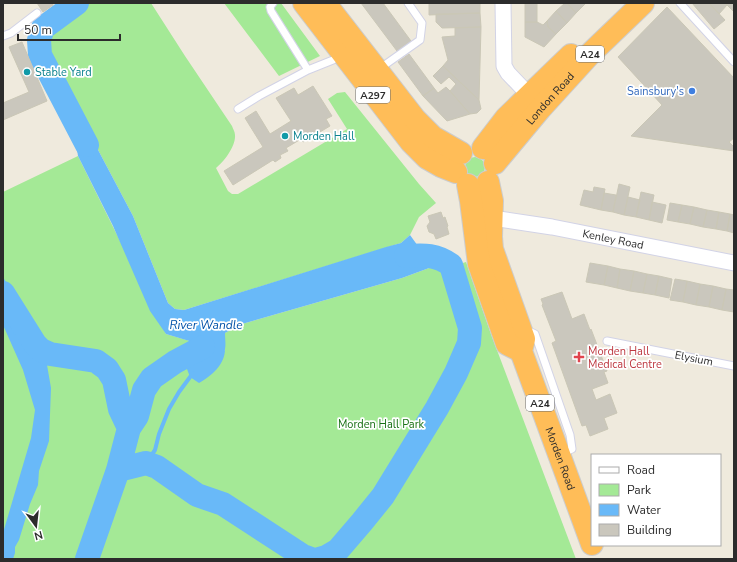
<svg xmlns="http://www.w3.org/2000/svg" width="737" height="562" viewBox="0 0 737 562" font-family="'Nunito Sans',sans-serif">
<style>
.green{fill:#a4e996}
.water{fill:#69b9f8}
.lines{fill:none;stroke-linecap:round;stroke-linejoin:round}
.stream{stroke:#69b9f8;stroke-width:4}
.river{stroke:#69b9f8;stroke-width:24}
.building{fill:#cac7bd;stroke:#cac7b6}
.lane-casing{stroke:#d2d3e6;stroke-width:9}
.street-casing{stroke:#d2d3e6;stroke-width:17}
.highway-casing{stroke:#ccc;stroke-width:24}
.lane{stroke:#fff;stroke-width:7}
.street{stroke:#fff;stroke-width:15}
.highway{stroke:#ffbd58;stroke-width:22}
.culture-dot{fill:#0f9aa8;stroke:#fff;stroke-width:1.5}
.shop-dot{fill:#3f7fe0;stroke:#fff;stroke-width:1.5}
.health-dot{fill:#e0444e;stroke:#fff;stroke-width:1.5}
.labels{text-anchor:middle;stroke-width:3.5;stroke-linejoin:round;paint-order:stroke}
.shield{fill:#fff;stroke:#6b6b6b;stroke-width:1}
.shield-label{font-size:10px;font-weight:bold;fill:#2c2c2c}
.culture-label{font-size:11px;fill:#0d838f;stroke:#fff;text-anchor:start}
.shop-label{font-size:11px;fill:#366cbe;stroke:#fff;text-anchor:end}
.street-label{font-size:11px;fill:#2c2c2c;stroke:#fff}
.health-label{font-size:11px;fill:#be3a42;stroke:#fff;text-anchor:start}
.park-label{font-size:11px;fill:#187015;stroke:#fff}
.water-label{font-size:12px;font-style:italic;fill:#0353a9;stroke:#fff}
</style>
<rect width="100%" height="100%" fill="#efeadd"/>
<path class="green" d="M55,3H151L185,56L232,126C233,129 235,132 235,135C236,146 224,162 216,168L228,191L232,194H238L347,129L328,99L337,93L345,92L419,184L436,203L419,217L410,235L401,243L184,310L175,309L168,303L133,216L96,146L47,43L48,34L66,19Z
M224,3H281L320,56L279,76Z
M78,156L166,334L197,343L175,356L225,351V333L242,324L402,278L440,264L456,265L466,262L492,337L576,559H3V192Z
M465 167a10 10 0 1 1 20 0a10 10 0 1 1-20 0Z"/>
<path class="water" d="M72,116L96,146L133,216L168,303L175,309L184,310L386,247L401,243L410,235L423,253L439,257L440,264L402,278L242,324L225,333C225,339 226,344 225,349C225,365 211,376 199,383L190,377L187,369H181L175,362V356L196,343L166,334L150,311L113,226L78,156Z
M3,277L33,329L50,354L47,365L51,388L49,441L39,471L38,485L30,504L19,540L15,547V553L13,559H3V533L31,438L35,410L23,370L3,325Z"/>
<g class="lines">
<path class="stream" d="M146,463L155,450L159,434L169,409L179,392L193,373"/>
<path class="river" d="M77,3L43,28L39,40L40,55L87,145
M3,293L35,344L41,350L50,354L96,361L107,369L114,380L120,409L129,428
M118,470L146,463L157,467L197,495L223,504L303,556L311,559
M87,559L118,470L129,428L137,416L144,390L152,378L175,362L203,347
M319,559L326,557L338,550L362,522L383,496L437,408L456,373L469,343L470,328L451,265C436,254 424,255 406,256"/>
</g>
<path class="building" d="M37,3H52L53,5L43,12Z
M361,3H383L411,41L397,51Z
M429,3H480V13L429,15Z
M525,3H537V22H525Z
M565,3H567L576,13L567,23L556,11Z
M567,3H586L576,13Z
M692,3H709L725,20L714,29Z
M709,3H725L727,5L719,14Z
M725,3H734V9L733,11Z
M667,7L734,78V138L729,142L734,147V151L631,136L662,105L618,57Z
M556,11L567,23L556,34L548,27L547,21Z
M480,13L481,27L442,28L436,22V14Z
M547,21L548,27L556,34L544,47L525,37V22H537L543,25Z
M481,27L479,100L443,66L448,60L442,37L455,36V28Z
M22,42L47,101L3,120V103L29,92L9,47Z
M409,54L434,88L423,96L398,62Z
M443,66L479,100L481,109L477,113L470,114L450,91L456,84L449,77L441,84L433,76Z
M313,86L332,116L326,119L330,126L303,142L301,139L286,148L288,151L280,155L281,158L275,162L273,160L233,185L224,171L263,147L245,118L256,111L270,134L291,121L276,98L294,88L298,95Z
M446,87L450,91L470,114L447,121L423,96L434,88L438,93Z
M619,184L630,187L624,215L613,212Z
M594,187L605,189L601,210L580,205L584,190L593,192Z
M641,192L654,195L649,220L636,217Z
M604,193L616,195L613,212L601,210Z
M628,197L640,200L636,217L624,215Z
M652,202L666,205L662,223L649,220Z
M670,203L682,205L678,222L667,220Z
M682,205L694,207L690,224L678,222Z
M694,207L707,210L703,227L690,224Z
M707,210L719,212L716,229L703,227Z
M441,212L443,218L445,217L448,226L447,227L449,234L436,239L434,234L429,232L427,226L430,222L428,216Z
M719,212L730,214L727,231L716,229Z
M730,214L734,215V233L727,231Z
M590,263L608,266L604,285L586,282Z
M608,266L620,269L617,288L604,285Z
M620,269L634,271L630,291L617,288Z
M634,271L647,274L643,293L630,291Z
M647,274L659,276L655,295L643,293Z
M659,276L672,279L669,298L655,295Z
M675,279L687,281L683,302L670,300Z
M687,281L700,284L696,305L683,302Z
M700,284L713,286L709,307L696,305Z
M713,286L726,289L722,310L709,307Z
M726,289L734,290V312L722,310Z
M562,292L572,319L584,314L590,330L591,329L607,371L604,372L608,383L592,389L596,400L610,394L617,413L604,418L608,429L590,436L586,425L582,426L552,343L556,341L542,305L543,304L541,299Z"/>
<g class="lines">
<g class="lane-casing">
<path id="lane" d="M273,3L270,7L271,11L308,70
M680,3L734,62
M3,36L11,33L37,13
M379,69L420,40L422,23L408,3
M238,109L259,96L308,70L333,60L340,55
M525,329L535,334L570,435L572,449L561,454
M607,341L734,366"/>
</g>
<g class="street-casing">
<g id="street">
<path d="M503,3L504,66L508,73L529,95"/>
<path id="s1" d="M492,218L552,227L734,263"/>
</g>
</g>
<g class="highway-casing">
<g id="highway">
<path d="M304,3L411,142L427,158L441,166L456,172"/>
<path d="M325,3L415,119L433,137L461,153"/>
<path d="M483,148L506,118L571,55"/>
<path id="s2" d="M495,163L540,109L591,53L643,3"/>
<path id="s3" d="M488,182L492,201L491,237L492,249L524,339L521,351L592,544"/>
<path d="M468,185L471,201L479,264L507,344L521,351"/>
</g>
</g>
<use href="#lane" class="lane"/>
<use href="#street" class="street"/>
<use href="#highway" class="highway"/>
</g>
<g class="culture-dot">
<circle cx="27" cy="72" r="4"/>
<circle cx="285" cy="136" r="4"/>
</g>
<circle class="shop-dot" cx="692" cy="91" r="4"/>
<path class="health-dot" d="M577 351h4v4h4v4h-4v4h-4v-4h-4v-4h4z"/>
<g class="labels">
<g class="shield">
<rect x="576" y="46" width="28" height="16" rx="3"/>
<rect x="356" y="87" width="34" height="16" rx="3"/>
<rect x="526" y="395" width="28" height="16" rx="3"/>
</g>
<g class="shield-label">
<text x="590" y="58">A24</text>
<text x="373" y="99">A297</text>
<text x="540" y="407">A24</text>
</g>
<g class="culture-label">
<text x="35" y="76">Stable Yard</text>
<text x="293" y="140">Morden Hall</text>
</g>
<g class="shop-label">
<text x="684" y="95">Sainsbury's</text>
</g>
<g class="street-label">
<text dy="4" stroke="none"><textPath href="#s2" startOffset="85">London Road</textPath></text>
<text dy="4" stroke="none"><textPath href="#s1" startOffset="123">Kenley Road</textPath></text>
<text transform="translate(694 358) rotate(11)" y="4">Elysium</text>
<text dy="4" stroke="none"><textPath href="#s3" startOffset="290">Morden Road</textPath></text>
</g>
<g class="health-label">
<text x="588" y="355">Morden Hall<tspan x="588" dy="13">Medical Centre</tspan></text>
</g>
<g class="park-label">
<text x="381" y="428">Morden Hall Park</text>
</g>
<g class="water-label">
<text x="206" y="329">River Wandle</text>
</g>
</g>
<rect width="737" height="562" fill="none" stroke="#2c2c2c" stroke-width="8"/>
<rect x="591" y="454" width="130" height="92" fill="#ffffff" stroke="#ababab"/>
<rect x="599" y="467" width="20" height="6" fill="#ffffff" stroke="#ababab"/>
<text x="627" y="474" font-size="12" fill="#2c2c2c">Road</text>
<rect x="599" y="484" width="20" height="12" fill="#a4e996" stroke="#ababab"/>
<text x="627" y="494" font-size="12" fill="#2c2c2c">Park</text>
<rect x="599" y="504" width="20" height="12" fill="#69b9f8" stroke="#ababab"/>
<text x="627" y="514" font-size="12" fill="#2c2c2c">Water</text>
<rect x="599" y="524" width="20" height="12" fill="#cac7bd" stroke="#ababab"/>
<text x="627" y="534" font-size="12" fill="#2c2c2c">Building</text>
<g transform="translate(36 526) rotate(165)" stroke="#ffffff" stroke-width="3" paint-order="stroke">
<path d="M0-3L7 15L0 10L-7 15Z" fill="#2c2c2c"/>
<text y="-6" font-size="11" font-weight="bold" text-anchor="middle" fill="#2c2c2c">N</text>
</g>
<path d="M18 34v6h102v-6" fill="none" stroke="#2c2c2c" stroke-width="2"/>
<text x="24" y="34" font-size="12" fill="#2c2c2c" stroke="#ffffff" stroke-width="3" paint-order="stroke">50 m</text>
</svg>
